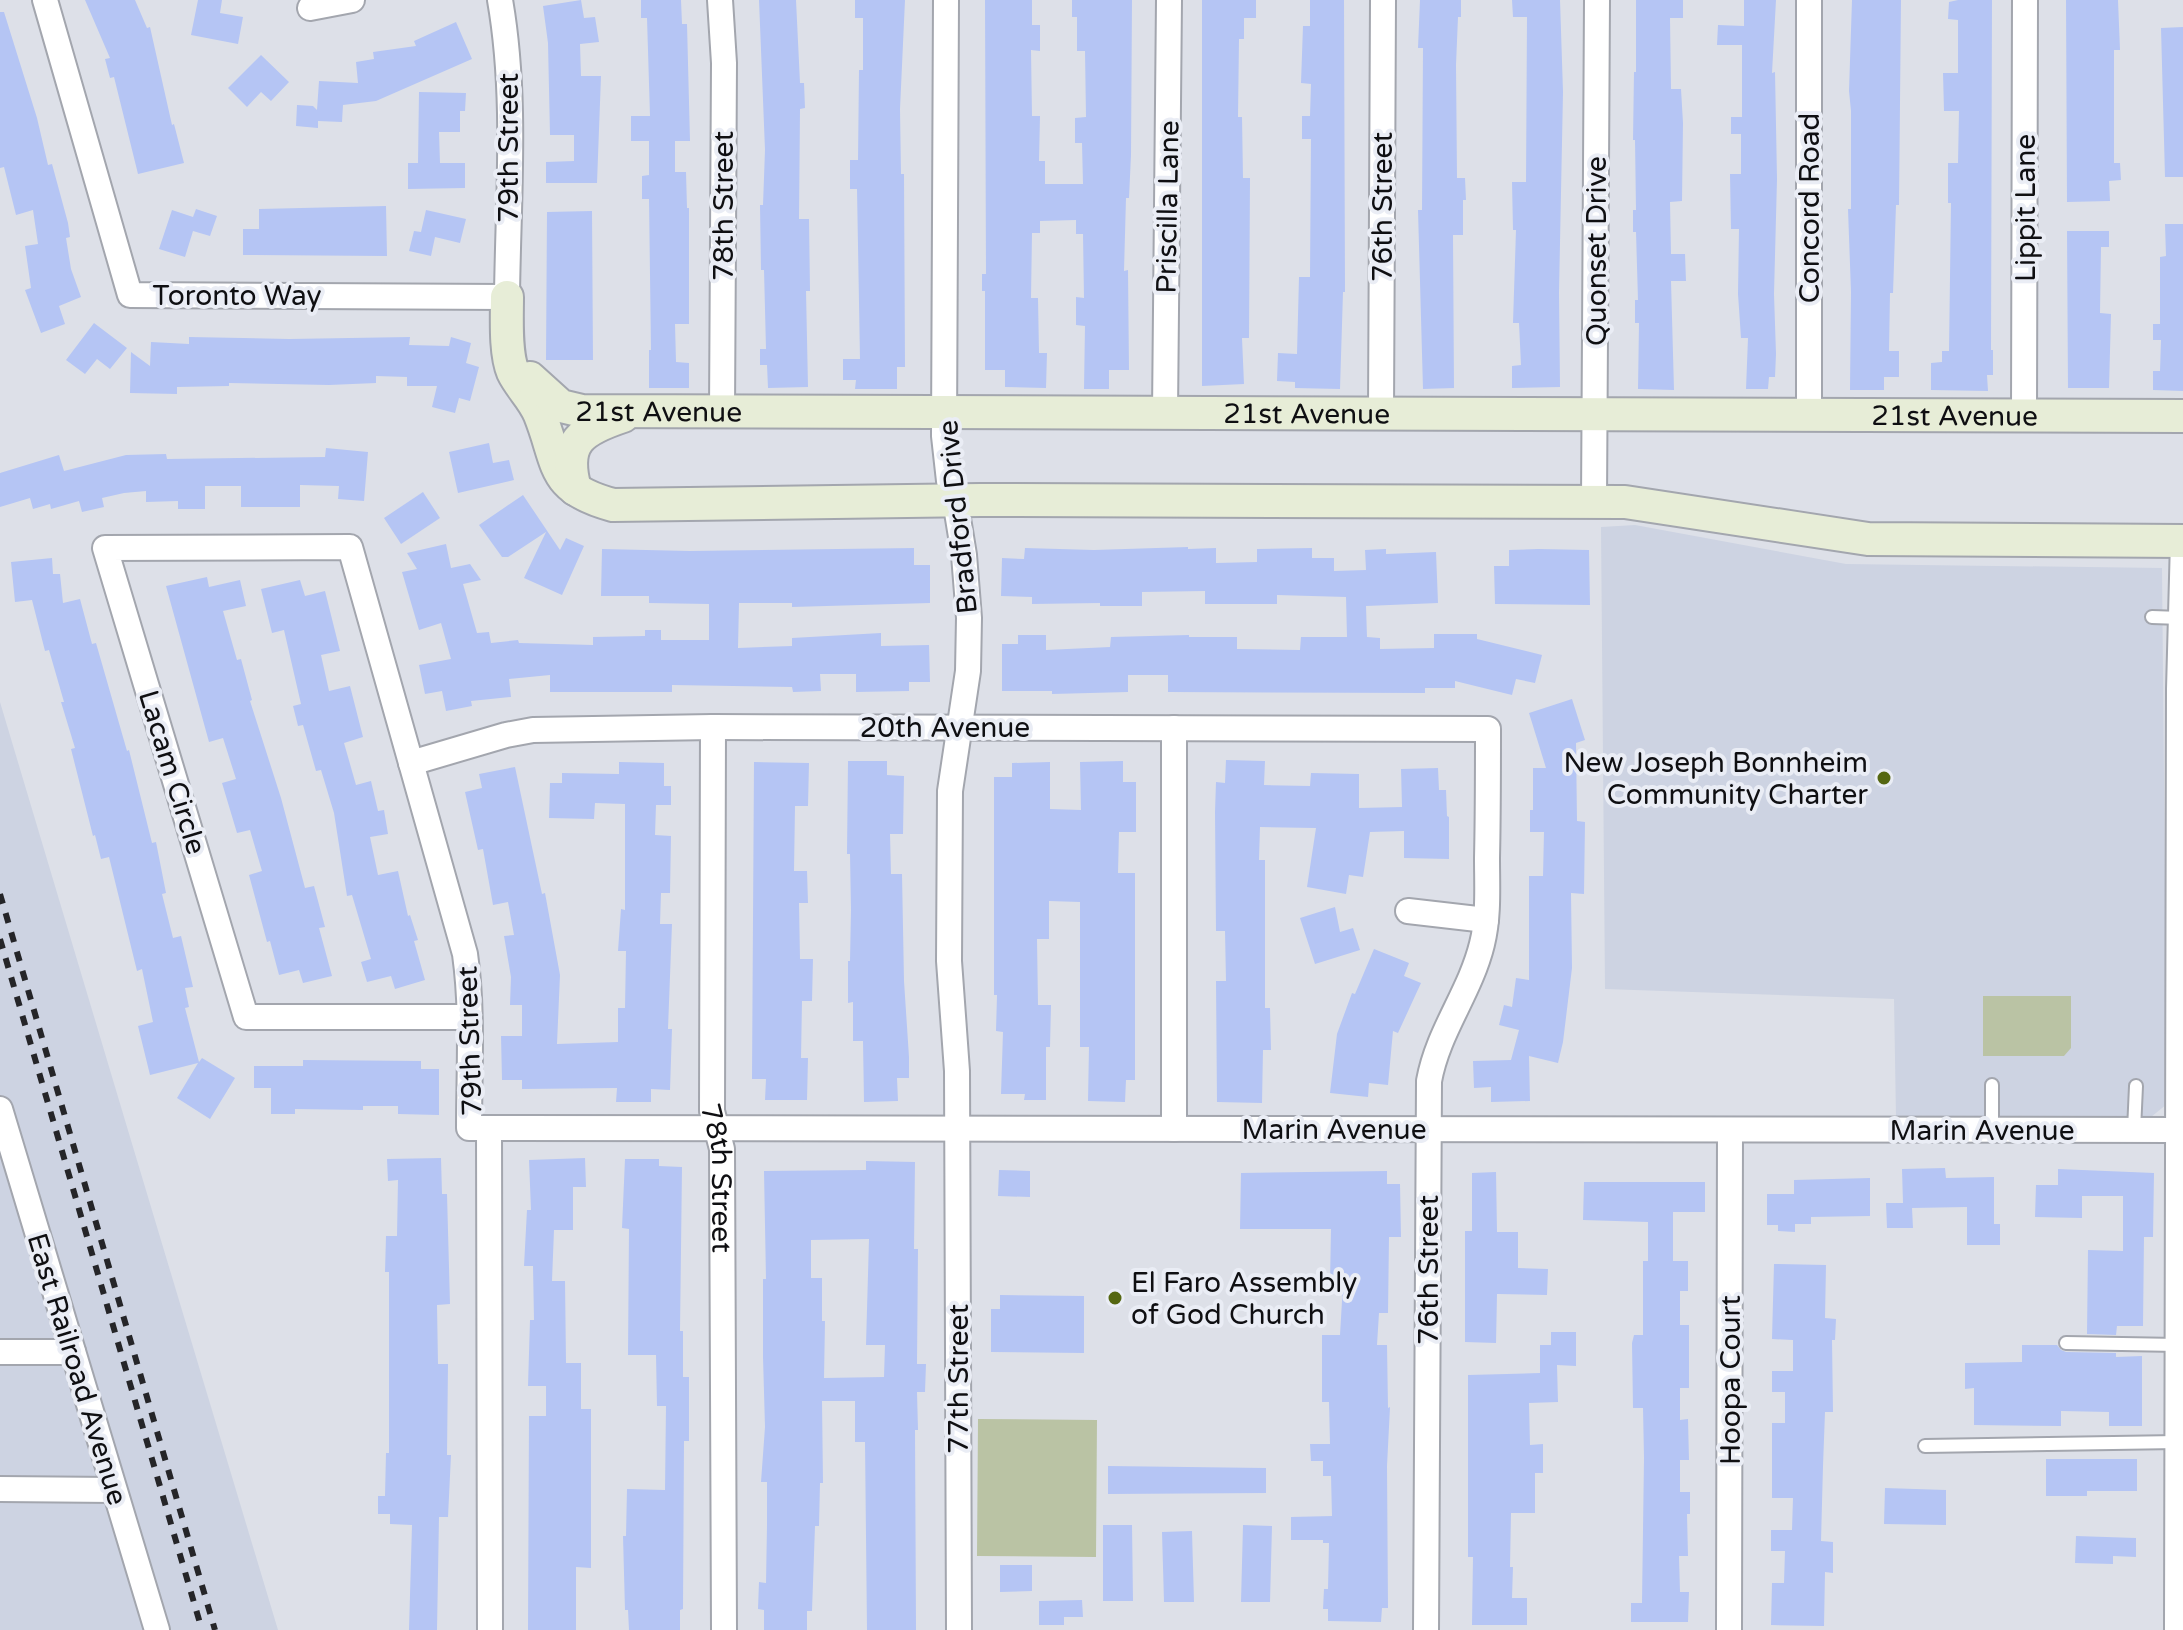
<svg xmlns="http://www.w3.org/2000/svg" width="2183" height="1630" viewBox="0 0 2183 1630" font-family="'Varela Round',sans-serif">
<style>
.built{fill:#cdd3e2}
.green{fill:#bac3a4}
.building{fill:#b5c5f4;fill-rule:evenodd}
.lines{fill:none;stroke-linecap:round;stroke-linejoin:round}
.lane-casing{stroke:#a3a6ae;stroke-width:16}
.street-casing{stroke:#a3a6ae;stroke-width:28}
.secondary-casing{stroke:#a3a6ae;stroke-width:36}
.lane{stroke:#fff;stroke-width:12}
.street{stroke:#fff;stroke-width:24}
.secondary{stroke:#e7edd7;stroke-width:32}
.rail{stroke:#252528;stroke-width:6;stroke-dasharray:10 10;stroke-linecap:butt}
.poi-dot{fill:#556711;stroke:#eaedf5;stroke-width:3}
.labels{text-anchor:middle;stroke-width:8;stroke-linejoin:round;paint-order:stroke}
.street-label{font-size:28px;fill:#0f0f12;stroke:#eaedf5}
.poi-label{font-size:28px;fill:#0f0f12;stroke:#eaedf5;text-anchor:end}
</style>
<rect width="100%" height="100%" fill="#dde0e8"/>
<path class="built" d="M1635,525L1846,564L2162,568L2167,1104L2151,1117H1896L1894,999L1605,989L1601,527Z
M0,702L130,1137L278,1630H0Z"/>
<path class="green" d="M1983,996H2071V1048L2064,1056H1983Z
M978,1419L1097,1420L1096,1557L977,1556Z"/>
<path class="building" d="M85,0H135L147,28L150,27L172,125L174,124L184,163L138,174L114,77L110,78L105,59L110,58Z
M198,0H222L220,13L243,17L238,44L191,35Z
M581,0L584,18L595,17L599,42L580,44L581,76H601L597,183H546V162L574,161V135H550L548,43L543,6Z
M641,0H681L682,24H687L690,141H675V172H686L687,208H689V324H675L676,362L689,363V388H649V350H651L649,199H642V176L649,175V141H631V116H650L647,18H641Z
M759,0H796L800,83H804L805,108L800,109L799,219H809L810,291H806L808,387L768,388L767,365H760V349H766L764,270H761L760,205H763L765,150Z
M855,0H905L900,109L901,174H904L905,367H897V389H855L856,380H843V359H860L857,189H850V160H858L859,70H863V18H855Z
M985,0H1032V25H1040V51L1031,50L1032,116H1040L1039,161H1045V184H1083L1082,143H1075V118L1086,117L1085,51H1077V17H1072V0H1132L1131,155L1129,198H1126L1124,271L1128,270L1129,370H1109V389H1084L1085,326L1076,325V297L1084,298L1083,234H1076V220L1040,221V233H1032L1031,298H1038L1039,353H1047L1046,388L1005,387V370H985V291H982V274H986Z
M1202,0H1256V18H1244V39H1239L1238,117H1242L1243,178H1250L1249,338H1242L1244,384L1202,386Z
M1310,0H1344L1345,292H1343L1340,389L1295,388V382L1277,381L1278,353L1297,354L1299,277H1310L1311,139H1302V116H1310L1311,84L1301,83L1303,26H1310Z
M1420,0H1461V17H1458L1456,65L1457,178H1465L1466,200H1463V235H1453L1454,388L1423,389L1418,210H1422L1423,48H1418Z
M1512,0H1560L1563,92L1559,293L1560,387L1512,388V366L1521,365L1519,323H1513L1516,230H1513L1512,182H1526L1527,17H1513Z
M1636,0H1683V18H1670L1671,89H1681L1683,123L1682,201L1670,202L1671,254H1685L1686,281H1671L1674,390L1638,389L1639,323H1635V300H1638L1636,232H1633V210H1636L1635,140H1633L1634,72H1636Z
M1744,0H1776L1772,73L1775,72L1777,179L1774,294L1776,354L1775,377H1769L1768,389H1746L1748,338H1741L1738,294L1739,229H1731L1730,174H1741V134H1731V117H1742V45H1717L1718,25L1744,26Z
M1852,0H1901L1899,205H1896L1893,293H1890L1889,351H1899V377H1884V390H1850L1851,292L1848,209H1851V111L1849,91Z
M1958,0H1992L1991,350H1993V375H1987L1988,391L1931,390V363L1942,362V351H1949L1951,203H1948V163H1958L1959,111H1944L1943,73H1958V20L1948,19L1949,2Z
M2066,0H2118L2120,50H2114V163H2120L2121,180L2109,181L2110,201L2067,202Z
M0,12H4L37,118L48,165L52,164L68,223L70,237L66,238L71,269L81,297L59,306L65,324L41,333L25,290L31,288L25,246L38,244L33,210L16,215L4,167L0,168Z
M456,22L472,59L376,101L343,105L342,122L318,121V128L296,126L297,105L313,106L317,110L319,81L358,83L356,62L374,59L373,52L416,46L414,41Z
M2183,27V177H2165L2161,28Z
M261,55L289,82L271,101L261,92L247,107L228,88Z
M419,92L466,93L465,111H460V132H439L440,163H465V188L408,189V163H418Z
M386,206L387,256L243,255V229H259V209Z
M196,209L217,216L210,236L193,231L185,257L159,249L172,210L193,217Z
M426,210L466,219L460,243L435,237L431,256L409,251L414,231L421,232Z
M592,211L593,360H546L547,212Z
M2165,224H2183V391L2153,390V371H2160L2161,340H2153V324H2160V257L2166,256Z
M2067,231H2109V247H2101L2100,313L2111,314L2109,388H2068Z
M94,323L127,348L110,369L97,359L85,374L66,360Z
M189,337L289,339L410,337L409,345L449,346L451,337L471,343L466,363L479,367L470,401L459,398L455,413L432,407L437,386H407V377L376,376V383L329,385L229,383V386L177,387V394L130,393L131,352L150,366L151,342L189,344Z
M489,443L493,463L509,460L514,480L458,493L449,452Z
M326,448L368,452L364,501L338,499L339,486L300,485V507H241V486H205V509H178V501L146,502V491L124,493L102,498L104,507L82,512L79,501L51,509L50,504L33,509L30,498L0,507V473L59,455L64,471L126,455L166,454L167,459L325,457Z
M423,492L440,518L401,544L384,518Z
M523,495L560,550L566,538L584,546L562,595L524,578L546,532L508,557H502L479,525Z
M446,544L451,568L470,564L481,580L463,584L477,633L489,632L491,643L518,640L519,643L593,645V637L645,636V630H661V640H709V604L649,603V596H601L602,549L690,551L914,548V565H930V603L792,607V603H739L738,648L792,646V638L881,633V646L929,645L930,682H909V691L856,692V674H820L821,691L793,692L792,687L672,685V692H550V675L509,679L511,697L471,701L472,706L446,711L442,691L425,694L419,665L451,659L441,623L419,630L402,572L417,569L407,553Z
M1188,547V549L1216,548V563L1257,562V549L1312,548V558H1334V571L1366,570L1365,550L1386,549V554L1436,552L1438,603L1366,606L1367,637L1380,638V649L1434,648V634H1477V639L1542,655L1535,683L1516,679L1512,695L1455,681V688H1425V693L1168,692V675H1128V692L1052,694V691H1002V644H1018V635H1046V650L1110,647L1111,637L1189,635V637H1237V649L1300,650L1301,637H1347L1346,597L1277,595V604H1205V591L1142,592V606H1100V603L1032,604V597L1001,596L1002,558L1024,559L1025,548L1094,550Z
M1538,549L1589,550L1590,605L1495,604L1494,566H1509V550Z
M52,558L53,574H60L63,603L80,599L92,644L96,643L127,751L129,750L152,843L156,842L166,893L162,894L173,938L181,936L193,987L185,988L189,1007L185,1008L199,1062L202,1058L235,1078L210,1119L177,1098L198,1063L150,1075L138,1026L153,1022L142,969L137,971L109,857L101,859L95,835L93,836L71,749L75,748L61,702H64L49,650L45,651L32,600L15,602L11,562Z
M207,577L209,587L240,580L246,606L223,611L237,660L241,659L252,700L250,701L281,798L305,888L314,886L325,927L319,928L332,976L303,983L299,970L279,975L270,941L267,942L249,875L262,871L250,830L237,833L222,783L236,779L223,738L209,742L166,586Z
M300,580L305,596L325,591L340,651L321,655L329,691L350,686L363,737L344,743L356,785L371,781L378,811L384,810L388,834L370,837L378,875L398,871L408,916L410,915L418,940L414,941L425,980L395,989L391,976L367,982L361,962L371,959L352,895L347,896L334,813L321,770L316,771L303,725L298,726L293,706L301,704L284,630L272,633L261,589Z
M1572,699L1585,740L1576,743L1577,821L1585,822L1584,894L1571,893L1572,968L1563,1042L1558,1063L1529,1056L1530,1101L1491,1102V1087L1474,1088L1473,1061L1511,1060L1519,1030L1499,1025L1504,1005L1512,1007L1516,978L1529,980V876H1543L1544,832H1530V810H1533V768H1546L1529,713Z
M1226,760L1265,761L1264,785L1310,786L1311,773L1359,774V808L1402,807L1401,769L1438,768L1439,790H1446L1447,816L1449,817V859L1404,858V831L1370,832L1363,877L1349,875L1346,894L1307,887L1316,828L1260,827L1259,860H1265V1008H1270L1271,1050H1263L1262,1103L1217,1102L1216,981H1226L1225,931H1216L1215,812L1216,782L1225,783Z
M848,761H887V775L904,776L903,834H890L891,874H902L904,981L909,1057V1078H897L898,1101L864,1102L863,1041H853V1002L848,1003V961H850L851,910L850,854H847Z
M1123,761V782H1136V832H1119L1118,873H1135V1080H1126L1125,1102L1088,1101L1089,1047H1080V902L1049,901V939H1037L1038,1005H1051L1050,1047H1046V1100H1024L1025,1094H1001L1003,1032L996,1031L997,995H994V777H1012V763L1050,762V809L1081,810L1080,762Z
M619,762L664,763V786H671V805H656L655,835L671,836L670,893H661L660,924H672L668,1029H672L670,1090L651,1089V1102H616L617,1088L522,1089V1080H502L501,1036H522V1005H510L511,977L504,936L514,935L508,902L493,905L483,849L478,850L465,792L482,788L479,774L515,767L542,894L545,893L560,975L557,1044L618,1042V1008H625L626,951H618L621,909L625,910V804L595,803L594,819L549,818L550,783H562V773L619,774Z
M754,762L809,763L808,806H795L794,871H807L808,903H799L800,959H813L812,1001H802L801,1058H808L807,1100H765L766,1079H752Z
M1335,907L1340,932L1353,928L1360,950L1315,964L1300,918Z
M1374,949L1409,963L1404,976L1421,983L1398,1033L1393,1031L1388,1085L1369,1083L1368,1097L1330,1093L1337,1034L1352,993L1355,994Z
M303,1060L421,1061V1069H439V1115L398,1114V1106H363V1110L295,1109V1114H271V1088H254V1066H303Z
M441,1158L442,1194H447L450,1304L437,1305L438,1364H448L447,1455H451L448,1517H439L437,1630H409L412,1525L390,1524V1514H378V1496H385L386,1453H389V1272H385L386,1236H397L398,1180L388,1181L387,1159Z
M585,1158L586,1187H573V1230H554L552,1281H565L566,1363H581V1409H591V1568L576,1567V1630H528L529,1416H546V1386H528L530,1320H534L533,1266H524L527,1210H531L529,1160Z
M625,1159H659V1166L682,1167L680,1331H683V1377H689V1441H684L683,1609L680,1610V1630H629L628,1610H625L623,1536H626L627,1489L665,1490L666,1406H657L656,1355H628L629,1229L622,1228Z
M866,1161L915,1162L914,1249H918L917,1364H926L925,1392H917L918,1430H915L916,1630H867L865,1442H855V1401H822L823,1483H820L819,1526H815L812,1611H807V1630H764V1610L758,1609L759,1582L766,1583L767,1525V1482H761L765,1427L763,1357V1279H766L764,1171L866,1170ZM869,1239L866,1345H885L884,1377L824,1378L825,1321H822V1278H811V1240Z
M1945,1168L1946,1178L1994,1177V1224H2000V1245H1967V1207L1912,1208L1913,1228H1887L1886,1203H1903L1902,1169Z
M2058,1169L2154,1173L2153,1237H2144L2143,1326H2117L2116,1335L2087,1334L2088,1250L2123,1251V1196H2082V1218L2035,1217L2036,1185H2058Z
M999,1170L1030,1171V1197L998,1196Z
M1387,1171V1184H1400L1401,1237H1389L1388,1313H1379L1377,1345H1387L1388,1408L1390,1407L1387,1466L1388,1608H1382L1381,1622L1328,1621V1609H1323L1324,1589H1328L1329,1543H1323V1540H1291V1517L1332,1516L1331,1476H1323V1461H1311L1310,1444H1330L1329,1402H1322V1335H1340L1343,1284L1330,1283L1331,1229H1240L1241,1173Z
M1496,1172L1497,1232H1518V1268L1548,1269L1547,1295L1497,1294L1496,1343L1465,1342V1231H1472V1173Z
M1870,1178V1216L1811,1217V1224H1795V1232L1778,1231V1225H1767V1194H1794V1180Z
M1584,1182H1705V1212H1673V1261H1688V1291H1680V1325H1689V1388H1680V1420L1688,1419L1689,1460H1680V1492H1690V1514H1687L1688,1556H1679L1680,1592H1689L1688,1622H1631V1603H1642L1644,1458L1643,1408H1633L1632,1343L1634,1335H1643V1261H1648V1222L1583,1220Z
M1774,1264L1826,1265L1825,1318L1836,1319L1835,1340H1832L1833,1412H1825L1823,1466L1821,1541L1833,1542V1573L1825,1572L1824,1626L1771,1625L1772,1583H1784L1785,1551H1771V1530H1792L1793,1498H1772V1423H1785V1392H1772V1371H1793V1340L1772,1339Z
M1000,1295L1084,1296V1353L991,1352V1309H1000Z
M1551,1332H1576V1366L1557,1365L1558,1402L1529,1403L1530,1445L1543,1444V1473H1535V1513H1511L1510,1567H1513L1512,1598H1527V1625H1472L1473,1557H1468V1375L1540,1373V1345H1551Z
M2022,1345H2057L2061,1350L2066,1352L2116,1353V1357L2142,1356V1426H2109V1412L2061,1411V1426L1974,1425V1388L1965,1389V1363L2022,1362Z
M2046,1459H2137V1491H2087V1496H2046Z
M1108,1466L1266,1468V1493L1108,1494Z
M1885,1488L1946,1490V1525L1884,1524Z
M1103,1525H1132L1133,1601H1103Z
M1243,1525L1272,1526L1270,1602H1241Z
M1192,1531L1194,1602H1164L1162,1532Z
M2076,1536L2136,1538V1557L2113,1556V1564L2075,1563Z
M1000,1565H1032V1591L1000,1592Z
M1082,1600L1083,1617H1064V1625H1039V1601Z"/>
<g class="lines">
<g class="lane-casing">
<path id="lane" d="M2152,617L2181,618
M1992,1085V1130
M2134,1130L2136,1086
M2066,1343L2178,1345
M1925,1446L2178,1442"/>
</g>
<g class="street-casing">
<g id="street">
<path d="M45,0L130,295L507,297C508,199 517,97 500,0"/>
<path d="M720,0L724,63L722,412"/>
<path d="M946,0L944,436L949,481L955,500L964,555L969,618L968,671L950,791L949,961L957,1071L959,1630"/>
<path d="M1809,0V415"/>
<path d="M310,8L352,0"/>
<path d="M1165,413L1169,0"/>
<path d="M1381,414L1383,0"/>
<path d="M2024,416L2025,0"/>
<path d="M1594,502L1597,0"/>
<path id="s1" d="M713,727L712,1111L722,1149L724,1630"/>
<path d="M1174,728V1129"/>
<path d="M411,763L506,735L533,730L713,727L1488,729C1488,772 1488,815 1487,858C1487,886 1489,916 1482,944C1470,993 1438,1031 1429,1081L1426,1630"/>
<path d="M1408,911L1486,920"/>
<path d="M469,1017H246L105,548L350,547L465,954C473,1011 469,1071 469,1128L2179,1130"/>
<path d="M0,1109L157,1630"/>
<path d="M489,1128L490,1630"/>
<path d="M0,1352H73"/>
<path d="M0,1489L114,1490"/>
<path d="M1729,1630L1730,1130"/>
<path d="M2177,1630L2179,689L2183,541"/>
</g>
</g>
<g class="secondary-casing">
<g id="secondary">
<path d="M507,297C507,318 505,353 513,372C520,387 534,399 540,415C560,465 550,488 613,505L980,500L1625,502L1868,539L2183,541"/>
<path id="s2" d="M530,378L561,406L582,411L2183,416"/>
<path d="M575,489C562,442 581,430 623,416"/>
</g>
</g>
<use href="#lane" class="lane"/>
<use href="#street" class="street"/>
<use href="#secondary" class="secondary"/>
<path class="rail" d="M0,894L215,1630
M0,939L202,1630"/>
</g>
<g class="poi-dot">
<circle cx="1884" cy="778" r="8"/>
<circle cx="1115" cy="1298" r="8"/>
</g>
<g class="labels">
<g class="street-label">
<text transform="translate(508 148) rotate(-90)" y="10">79th Street</text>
<text transform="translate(723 206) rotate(-90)" y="10">78th Street</text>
<text transform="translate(1167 207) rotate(-89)" y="10">Priscilla Lane</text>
<text transform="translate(1382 207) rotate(-90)" y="10">76th Street</text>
<text transform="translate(1809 208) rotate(-90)" y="10">Concord Road</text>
<text transform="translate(2025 208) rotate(-90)" y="10">Lippit Lane</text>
<text transform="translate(1596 251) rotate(-90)" y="10">Quonset Drive</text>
<text x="237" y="305">Toronto Way</text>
<text dy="10" stroke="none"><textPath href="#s2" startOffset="140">21st Avenue</textPath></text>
<text dy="10" stroke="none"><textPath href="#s2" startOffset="788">21st Avenue</textPath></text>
<text dy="10" stroke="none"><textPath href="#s2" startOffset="1436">21st Avenue</textPath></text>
<text transform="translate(957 517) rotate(-96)" y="10">Bradford Drive</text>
<text x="945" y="737">20th Avenue</text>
<text transform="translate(173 772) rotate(73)" y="10">Lacam Circle</text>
<text transform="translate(469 1041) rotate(-92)" y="10">79th Street</text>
<text x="1334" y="1139">Marin Avenue</text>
<text x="1982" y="1140">Marin Avenue</text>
<text dy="10" stroke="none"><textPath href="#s1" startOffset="452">78th Street</textPath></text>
<text transform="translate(1428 1270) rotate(-90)" y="10">76th Street</text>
<text transform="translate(78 1369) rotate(73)" y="10">East Railroad Avenue</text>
<text transform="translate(958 1379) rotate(-90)" y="10">77th Street</text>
<text transform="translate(1730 1380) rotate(-90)" y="10">Hoopa Court</text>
</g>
<g class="poi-label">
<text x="1868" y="772">New Joseph Bonnheim<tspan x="1868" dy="32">Community Charter</tspan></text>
<text x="1131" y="1292" text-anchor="start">El Faro Assembly<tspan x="1131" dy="32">of God Church</tspan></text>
</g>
</g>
</svg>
